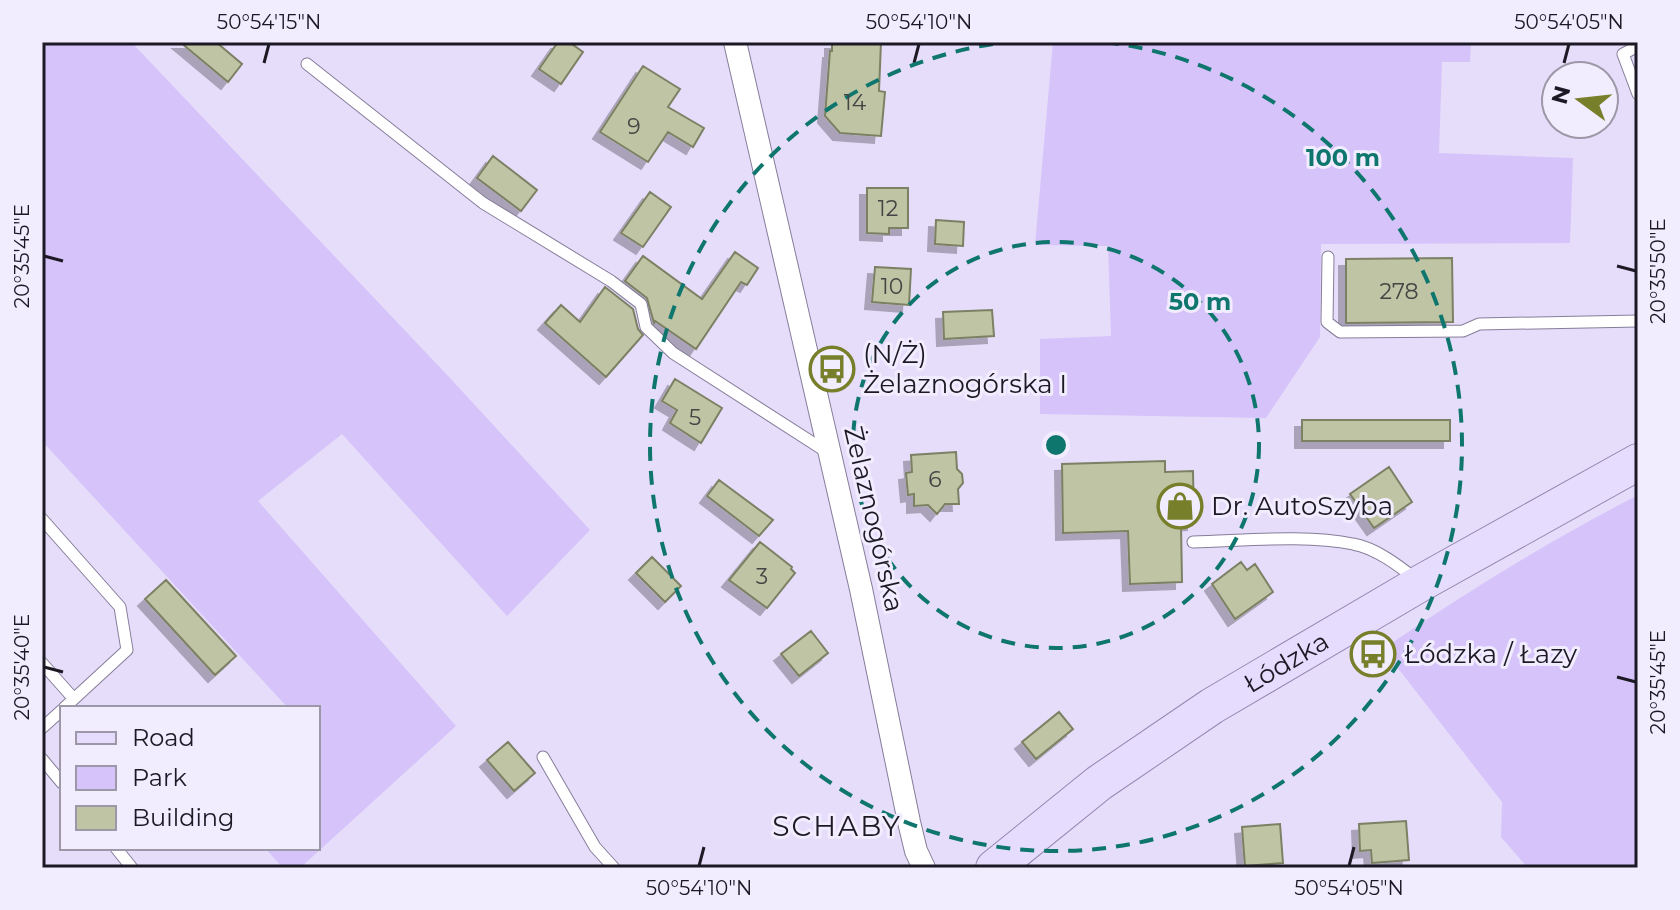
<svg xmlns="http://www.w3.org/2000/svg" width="1680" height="910" viewBox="0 0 1680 910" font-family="Montserrat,sans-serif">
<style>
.green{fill:#d5c3f9}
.building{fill:#bfc4a5;stroke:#7d8164;stroke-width:2;filter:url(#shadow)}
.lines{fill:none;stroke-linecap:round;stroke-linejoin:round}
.service-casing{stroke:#867d99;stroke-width:13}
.minor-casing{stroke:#867d99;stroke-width:24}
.primary-casing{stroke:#9588b1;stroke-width:38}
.service{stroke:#fff;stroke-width:11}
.minor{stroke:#fff;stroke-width:22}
.primary{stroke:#e6dcfe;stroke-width:36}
.ticks{fill:none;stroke:#1d1924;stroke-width:3}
.ring{fill:none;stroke:#0f766e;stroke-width:4;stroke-dasharray:14 10}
.labels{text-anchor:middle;stroke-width:6;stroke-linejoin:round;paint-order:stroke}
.number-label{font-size:22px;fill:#464444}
.poi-label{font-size:26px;fill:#1d1924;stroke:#f2ecff;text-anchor:start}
.street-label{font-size:26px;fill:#1d1924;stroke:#f2ecff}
.neighbourhood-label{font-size:28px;letter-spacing:2px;fill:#1d1924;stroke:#f2ecff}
.centre{fill:#0f766e;stroke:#f2ecff;stroke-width:4}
.ring-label{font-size:24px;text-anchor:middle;font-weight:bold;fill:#0f766e;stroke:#f2ecff;stroke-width:6;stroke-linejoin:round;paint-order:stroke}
.neatline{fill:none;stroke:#1d1924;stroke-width:3}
.ticks-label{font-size:20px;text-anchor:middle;fill:#1d1924}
</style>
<defs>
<filter id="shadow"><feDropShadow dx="-7" dy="7" stdDeviation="0" flood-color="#0004"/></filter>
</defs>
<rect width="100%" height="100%" fill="#e6ddfb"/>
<path class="green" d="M42,42H137L135,46L450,378L590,530L507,616L342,434L258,501L456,726L300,868H283L265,848H318V708H288L42,441Z
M1053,42H1471L1470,62H1442L1439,153L1573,158L1570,243L1321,244L1320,337L1266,418L1040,414V339L1111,336L1108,246L1035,245Z
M1638,495V868H1528L1501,837L1502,802L1383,649C1465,593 1549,541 1638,495Z"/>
<path class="building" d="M180,42H216L242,64L228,82Z
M558,42H569L583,52L561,84L539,69Z
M832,42H881L879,91L885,92L881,136L840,133L825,116L830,51H832Z
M643,66L680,89L668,107L704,128L693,147L668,132L648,162L600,132Z
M493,156L537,190L521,211L477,178Z
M867,188H908V228H889V234L867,233Z
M650,192L671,207L643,247L621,233Z
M936,220L964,222L963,246L935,244Z
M735,252L758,268L747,285L741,282L696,349L655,321L654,323L647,298L625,281L643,256L702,299Z
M1452,258L1453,322L1346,323V259Z
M875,267L911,269L909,305L872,302Z
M605,287L633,309L638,329L643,335L606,377L545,323L561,305L580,322Z
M992,310L994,336L944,339L943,312Z
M675,379L722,408L701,443L670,423L677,410L662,401Z
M1302,420H1450V441H1302Z
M956,452L957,469L962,474L963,483L958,489L959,504H945L937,514L928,505L914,506V494L908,495L906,473L912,472L911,455Z
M1165,461V472L1193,471L1194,523L1181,524L1182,582L1130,584L1128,531L1063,533L1062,464Z
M1389,467L1412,502L1374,528L1350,494Z
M719,480L773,520L759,536L707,496Z
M760,542L792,567L791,569L795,573L767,608L729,580Z
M652,557L681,586L665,602L636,573Z
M1241,562L1247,570L1255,564L1273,592L1235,619L1212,584Z
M166,580L236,656L215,675L145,599Z
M811,631L828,653L799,676L781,654Z
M1059,712L1073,729L1036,759L1022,742Z
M508,742L535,773L514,791L487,760Z
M1406,821L1409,860L1372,863L1371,850L1360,851L1359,824Z
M1280,824L1283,863L1245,866L1242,827Z"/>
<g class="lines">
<g class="service-casing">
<path id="service" d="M1638,46L1623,54L1638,94
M307,64L483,203L611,281L641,304L646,327L673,353L827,452
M1328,257L1327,322L1340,332L1463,331L1479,324L1638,321
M42,519L120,607L127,650L64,708
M1193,542C1241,541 1307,534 1353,544C1376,548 1399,566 1417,580
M42,663L74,699
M42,728L62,710
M543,757L595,847L614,868
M42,759L62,783
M116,848L132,868"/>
</g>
<g class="minor-casing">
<path id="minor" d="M735,42L861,589L909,822L916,851L924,868"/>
</g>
<g class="primary-casing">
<g id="primary">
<path id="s1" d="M994,868L1099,783L1212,706L1421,583L1638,462"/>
</g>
</g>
<use href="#service" class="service"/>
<use href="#minor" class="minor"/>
<use href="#primary" class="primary"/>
</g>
<path class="ticks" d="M264,63L269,44M914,63L919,44M1564,63L1569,44M44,256L63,261M1617,266L1636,271M44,667L63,672M1617,677L1636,682M699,866L704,847M1349,866L1354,847"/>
<g class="ring">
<circle cx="1056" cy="445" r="203"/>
<path d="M1105 42A406 406 0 1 1 1007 42"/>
</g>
<defs>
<g id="bus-ring" transform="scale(2.3)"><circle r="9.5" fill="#f2ecff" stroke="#777f2a" stroke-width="1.5"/><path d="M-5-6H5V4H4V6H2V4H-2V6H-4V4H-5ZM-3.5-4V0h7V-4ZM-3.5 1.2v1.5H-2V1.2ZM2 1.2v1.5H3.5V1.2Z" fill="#777f2a"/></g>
<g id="shop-ring" transform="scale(2.3)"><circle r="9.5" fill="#f2ecff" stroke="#777f2a" stroke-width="1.5"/><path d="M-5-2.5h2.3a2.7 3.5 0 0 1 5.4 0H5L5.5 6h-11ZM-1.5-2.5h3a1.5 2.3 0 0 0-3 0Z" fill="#777f2a"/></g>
</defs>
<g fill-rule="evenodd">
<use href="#bus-ring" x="832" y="369"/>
<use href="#shop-ring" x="1180" y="506"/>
<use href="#bus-ring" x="1373" y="654"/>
</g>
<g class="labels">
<g class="number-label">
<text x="855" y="110">14</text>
<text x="634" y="134">9</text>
<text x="888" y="216">12</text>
<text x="892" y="294">10</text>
<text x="1399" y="299">278</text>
<text x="695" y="425">5</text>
<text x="935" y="487">6</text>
<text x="762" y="584">3</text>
</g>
<g class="poi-label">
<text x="863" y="363">(N/Ż)<tspan x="863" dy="30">Żelaznogórska I</tspan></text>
<text x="1211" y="515">Dr. AutoSzyba</text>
<text x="1404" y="663">Łódzka / Łazy</text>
</g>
<g class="street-label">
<text transform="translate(874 519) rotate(77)" y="9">Żelaznogórska</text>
<text dy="9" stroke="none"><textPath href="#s1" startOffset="358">Łódzka</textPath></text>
</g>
<g class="neighbourhood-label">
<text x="837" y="836">SCHABY</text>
</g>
</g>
<circle cx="1056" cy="445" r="12" class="centre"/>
<g class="ring-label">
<text x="1343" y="166">100 m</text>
<text x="1200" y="310">50 m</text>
</g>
<rect width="1680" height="910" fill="none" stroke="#f2ecff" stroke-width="88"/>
<rect x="60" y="706" width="260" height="144" fill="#f2ecff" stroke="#9d98a7" stroke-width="2"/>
<rect x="76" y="732" width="40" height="12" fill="#e6dcfe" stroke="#9d98a7" stroke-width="2"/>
<text x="132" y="746" font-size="24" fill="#1d1924">Road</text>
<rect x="76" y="766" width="40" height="24" fill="#d5c3f9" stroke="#9d98a7" stroke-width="2"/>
<text x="132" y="786" font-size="24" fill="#1d1924">Park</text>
<rect x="76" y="806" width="40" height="24" fill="#bfc4a5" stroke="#9d98a7" stroke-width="2"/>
<text x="132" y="826" font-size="24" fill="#1d1924">Building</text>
<g transform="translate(1580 100) rotate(285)"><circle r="38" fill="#f2ecff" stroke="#9d98a7" stroke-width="2"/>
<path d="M0-6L14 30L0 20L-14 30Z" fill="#777f2a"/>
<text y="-12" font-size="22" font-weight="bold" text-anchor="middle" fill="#1d1924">N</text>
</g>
<rect x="44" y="44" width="1592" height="822" class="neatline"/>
<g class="ticks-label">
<text x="269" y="29">50°54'15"N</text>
<text x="919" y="29">50°54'10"N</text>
<text x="1569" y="29">50°54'05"N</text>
<text transform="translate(22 256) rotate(-90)" y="7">20°35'45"E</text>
<text transform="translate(1658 271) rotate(-90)" y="7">20°35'50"E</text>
<text transform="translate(22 667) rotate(-90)" y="7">20°35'40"E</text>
<text transform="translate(1658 682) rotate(-90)" y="7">20°35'45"E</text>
<text x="699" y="895">50°54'10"N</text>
<text x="1349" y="895">50°54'05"N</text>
</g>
</svg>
